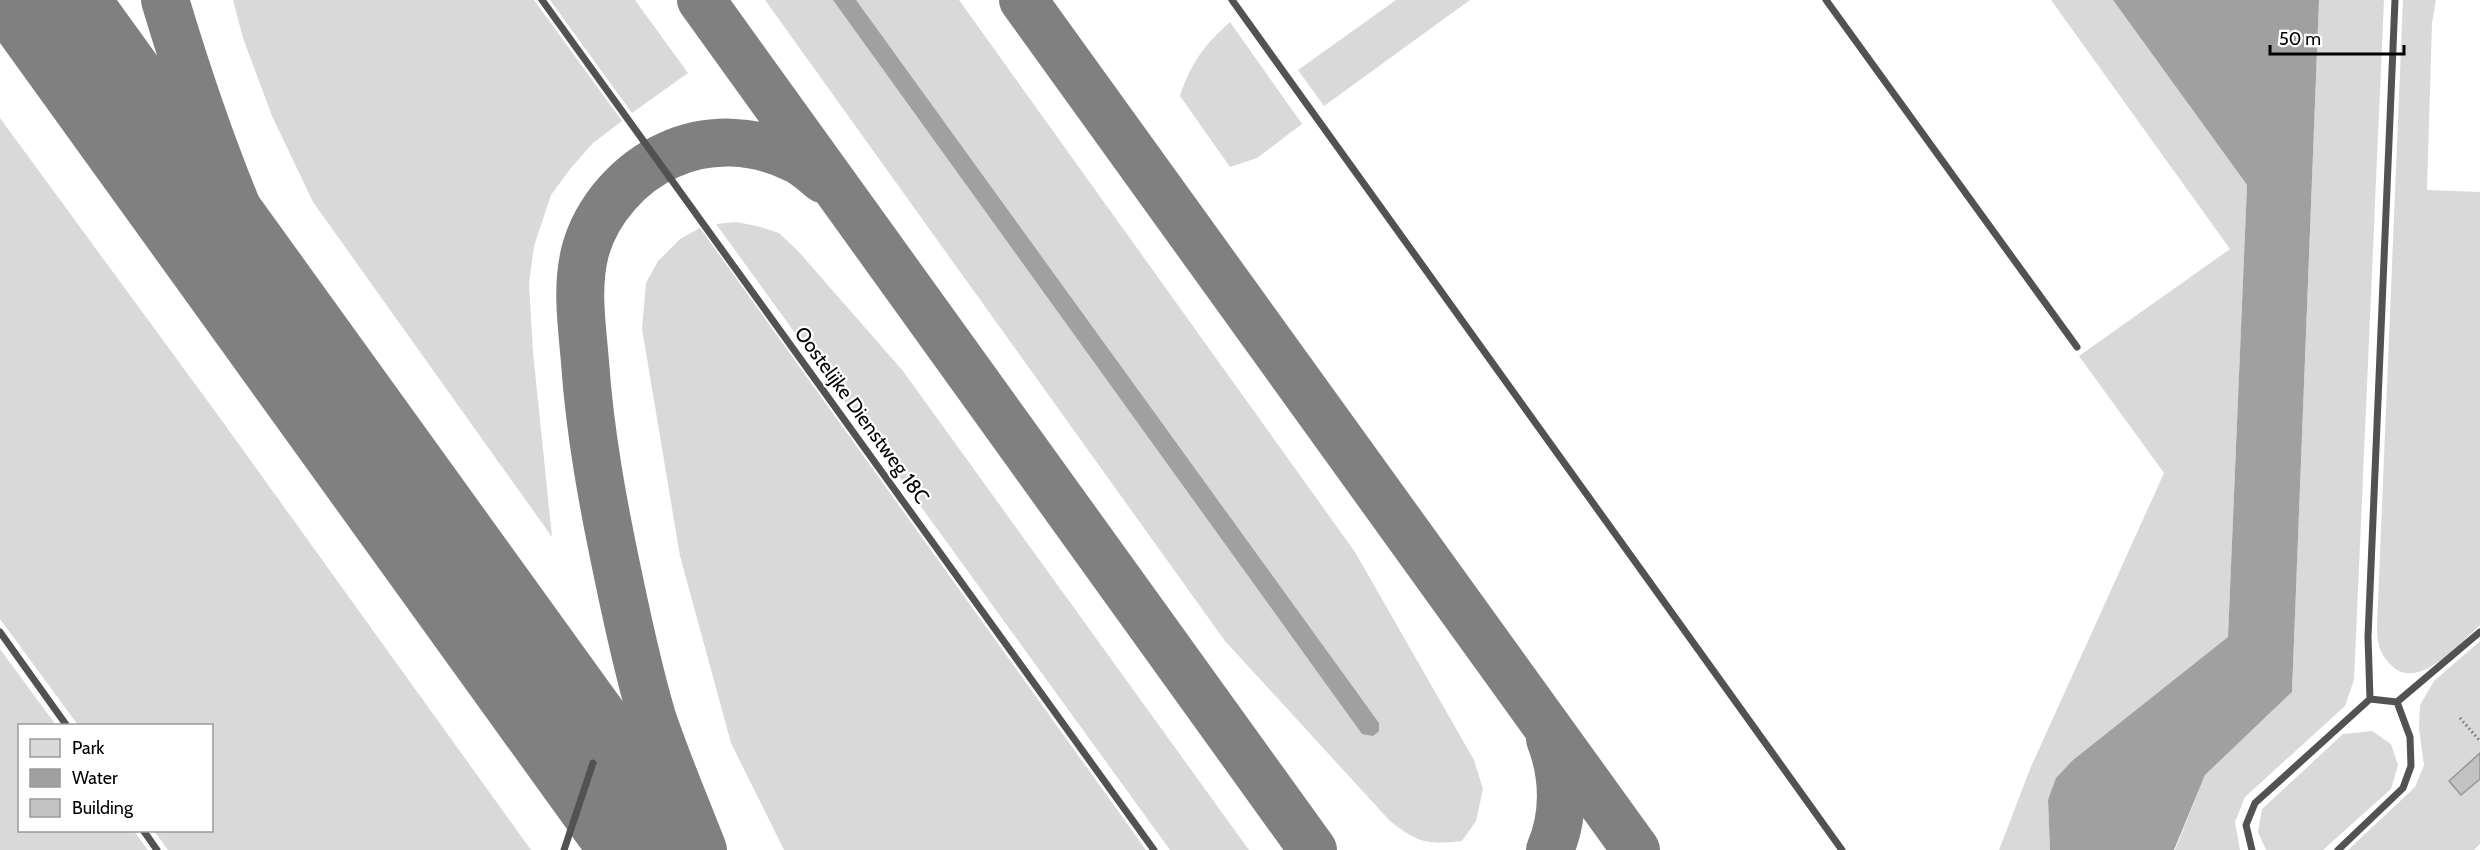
<svg xmlns="http://www.w3.org/2000/svg" width="2480" height="850" viewBox="0 0 2480 850" font-family="Cabin,sans-serif">
<style>
.green{fill:#d9d9d9}
.water{fill:#a0a0a0}
.lines{fill:none;stroke-linecap:round;stroke-linejoin:round}
.taxiway{stroke:#808080;stroke-width:48}
.runway{stroke:#808080;stroke-width:120}
.building{fill:#c2c2c2;stroke:#969696;stroke-width:1.5}
.path{stroke:#747474;stroke-width:3;stroke-dasharray:1.5 3;stroke-linecap:butt}
.lane{stroke:#525252;stroke-width:7}
.labels{text-anchor:middle;stroke-width:4.5;stroke-linejoin:round;paint-order:stroke}
.street-label{font-size:20px;fill:#000;stroke:#fff}
</style>
<rect width="100%" height="100%" fill="#fff"/>
<path class="green" d="M233,0H534L622,121L593,143L571,168L551,195L534,246L529,284L533,352L552,537L313,202L272,116L243,38Z
M550,0H635L688,73L632,113Z
M765,0H959L1355,552L1474,760L1483,789L1476,821L1462,841C1427,845 1418,843 1390,821L1225,641Z
M1396,0H1470L1324,106L1298,70Z
M2051,0H2113L2247,185L2228,638L2073,760L2048,800L2050,850H1999L2030,769L2164,473L2079,356L2230,249Z
M2319,0H2384L2354,680L2345,706L2245,797L2235,822L2240,850H2175L2205,775L2292,692Z
M2403,0H2436L2432,23L2427,190L2480,192V625C2460,643 2418,693 2391,665C2379,653 2377,643 2377,626Z
M1230,22L1302,124L1257,158L1230,167L1180,96C1191,63 1204,45 1230,22Z
M0,118L220,418L531,850H168L154,831L212,830V726L78,725L0,619Z
M736,222L757,226L779,233L798,251L903,371L1249,850H1170L716,224Z
M700,228L1146,850H784L731,743L680,556L642,329L646,283L658,261L680,239Z
M2480,641V844L2474,850H2348L2415,787L2424,765L2419,728L2420,705L2434,681Z
M0,649L56,725L20,726V830L134,831L148,850H0Z
M2372,731L2391,744L2398,765L2391,789L2323,850H2266L2258,832L2262,809L2343,734Z"/>
<path class="water" d="M833,0H856L1379,723V731L1373,736L1362,734Z
M2113,0H2319L2292,692L2205,775L2174,850H2050L2048,800L2056,778L2073,760L2228,637L2247,185Z"/>
<g class="lines">
<path class="taxiway" d="M165,0C186,70 209,139 237,207C276,298 328,382 380,467
M701,0L1313,850
M1023,0L1636,850
M703,850C686,806 667,762 652,717C638,670 628,623 618,575C603,504 590,434 585,362C582,325 576,288 585,252C596,210 630,172 669,155C709,137 754,139 793,158C804,162 814,172 823,179
M1550,850C1565,815 1564,775 1550,739"/>
<path class="runway" d="M43,0L656,850"/>
</g>
<path class="building" d="M2480,753V779L2461,795L2449,781Z"/>
<g class="lines">
<path class="path" d="M2460,718L2480,741"/>
<path class="lane" d="M542,0L1154,850
M1232,0L1842,850
M1826,0L2077,347
M0,632L67,726
M2370,699L2397,702
M143,830L157,850
M564,850L593,763
M2252,850L2246,825L2255,803L2370,699L2368,637L2395,0
M2338,850L2403,788L2411,766L2410,737L2397,702L2480,632"/>
</g>
<g class="labels">
<g class="street-label">
<text transform="translate(862 415) rotate(54)" y="7">Oostelijke Dienstweg 18C</text>
</g>
</g>
<rect x="18" y="724" width="195" height="108" fill="#ffffff" stroke="#999999" stroke-width="1.5"/>
<rect x="30" y="739" width="30" height="18" fill="#d9d9d9" stroke="#999999" stroke-width="1.5"/>
<text x="72" y="754" font-size="18" fill="#000000">Park</text>
<rect x="30" y="769" width="30" height="18" fill="#a0a0a0" stroke="#999999" stroke-width="1.5"/>
<text x="72" y="784" font-size="18" fill="#000000">Water</text>
<rect x="30" y="799" width="30" height="18" fill="#c2c2c2" stroke="#999999" stroke-width="1.5"/>
<text x="72" y="814" font-size="18" fill="#000000">Building</text>
<path d="M2270 45v9h134v-9" fill="none" stroke="#000000" stroke-width="3"/>
<text x="2279" y="45" font-size="18" fill="#000000" stroke="#ffffff" stroke-width="4.5" paint-order="stroke">50 m</text>
</svg>
